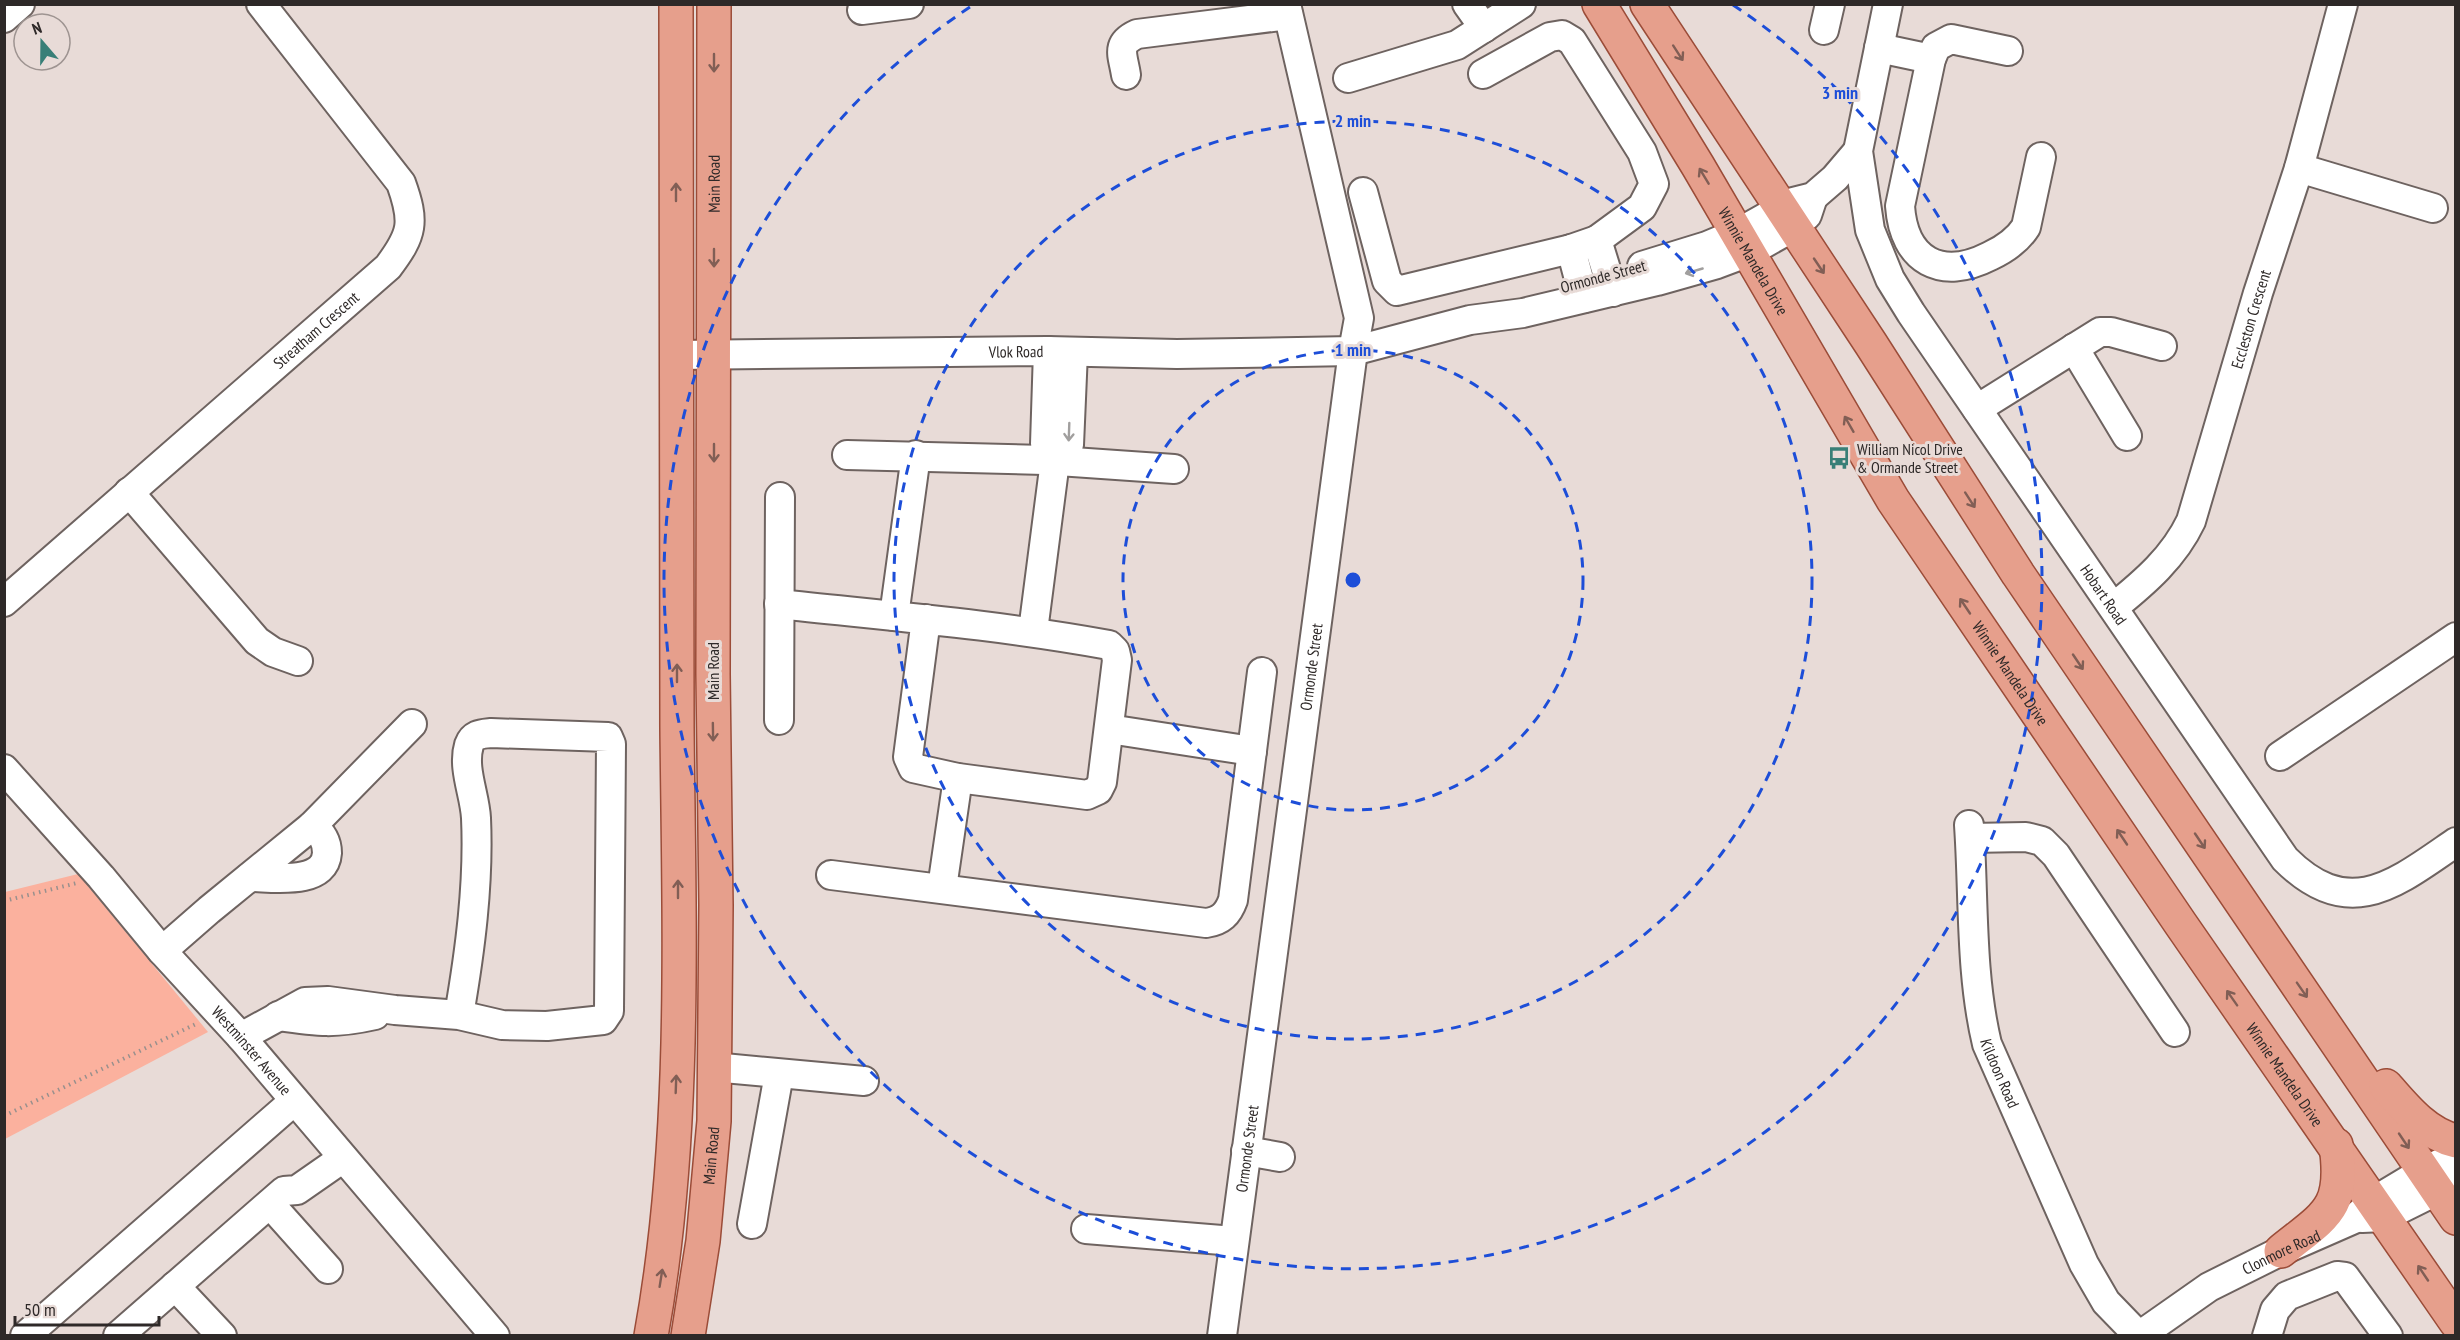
<svg xmlns="http://www.w3.org/2000/svg" width="2460" height="1340" viewBox="0 0 2460 1340" font-family="'PT Sans Narrow',sans-serif">
<style>
.green{fill:#fbb19e}
.lines{fill:none;stroke-linecap:round;stroke-linejoin:round}
.minor-casing{stroke:#6e6360;stroke-width:32}
.major-casing{stroke:#9b4c38;stroke-width:36}
.path{stroke:#99908d;stroke-width:4;stroke-dasharray:1.5 4.5;stroke-linecap:butt}
.minor{stroke:#fff;stroke-width:28}
.major{stroke:#e69f8c;stroke-width:33}
.oneway{stroke:#815e55}
.oneway2{stroke:#a19f9e}
.ring{fill:none;stroke:#1d4ed8;stroke-width:3;stroke-dasharray:10 8}
.labels{text-anchor:middle;stroke-width:6;stroke-linejoin:round;paint-order:stroke}
.street-label{font-size:16px;fill:#2e2928;stroke:#e8dbd7}
.poi-label{font-size:16px;fill:#2e2928;stroke:#e8dbd7;text-anchor:start}
.centre{fill:#1d4ed8;stroke:#e8dbd7;stroke-width:3}
.ring-label{font-size:18px;text-anchor:middle;font-weight:bold;fill:#1d4ed8;stroke:#e8dbd7;stroke-width:6;stroke-linejoin:round;paint-order:stroke}
</style>
<rect width="100%" height="100%" fill="#e8dbd7"/>
<path class="green" d="M78,874L208,1032L5,1139V892Z"/>
<g class="lines">
<g class="minor-casing">
<g id="minor">
<path d="M1467,4L1484,28"/>
<path id="s1" d="M1888,4L1858,151L1870,230L1890,279L1911,313L2285,859C2349,923 2395,884 2456,842"/>
<path d="M862,10L909,4"/>
<path d="M4,18L20,4"/>
<path d="M1824,30L1830,4"/>
<path d="M1879,48L1931,59"/>
<path d="M2008,51L1951,39L1936,47L1931,59L1900,206C1904,261 1941,281 1990,256C2005,249 2017,241 2026,227L2041,157"/>
<path d="M1126,75C1123,55 1115,44 1137,34L1288,15"/>
<path d="M1348,78L1457,45L1521,4"/>
<path d="M2299,168L2433,208"/>
<path d="M1363,192L1387,281L1397,291L1571,249L1597,240L1642,207L1654,184L1642,152L1572,41L1562,35L1550,37L1483,74"/>
<path d="M1597,240L1613,292"/>
<path d="M1571,249L1584,298"/>
<path d="M1642,266L1707,246L1738,233L1793,202L1813,197L1835,178L1858,151"/>
<path d="M2074,348L2127,436"/>
<path d="M1048,351L1045,444L1055,461"/>
<path id="s2" d="M677,355L1048,351L1177,354L1353,351L1470,320L1523,313L1657,281L1717,264L1749,252L1793,227L1807,215L1813,197"/>
<path d="M1977,409L2100,332H2111L2162,346"/>
<path d="M847,455L1044,460L1174,469"/>
<path d="M129,492L257,641L273,652L298,661"/>
<path id="s3" d="M4,602L388,267C413,234 415,222 401,183L261,4"/>
<path d="M779,604C889,616 1000,625 1109,645L1115,651L1117,660L1102,782L1098,790L1087,795L958,778L913,768L908,757L926,619"/>
<path id="s4" d="M2114,607C2145,582 2174,557 2191,521L2258,293L2299,168L2343,4"/>
<path d="M894,616L916,455"/>
<path d="M1033,631L1055,461L1069,445L1073,352"/>
<path d="M779,720L780,497"/>
<path d="M1109,729L1252,751"/>
<path d="M2280,756L2456,637"/>
<path id="s5" d="M4,769L101,877L162,951L241,1037L495,1336"/>
<path id="s6" d="M1969,825C1974,897 1970,973 1987,1044L2084,1264L2106,1302L2137,1334"/>
<path d="M1970,838L2026,837L2042,841L2056,855L2175,1032"/>
<path d="M831,875L1206,923C1221,921 1228,914 1233,900L1262,672"/>
<path d="M250,877C272,877 325,886 327,853C327,841 322,833 312,826"/>
<path d="M942,888L958,778"/>
<path d="M162,951L209,910L312,826L412,724"/>
<path d="M278,1016C319,1022 335,1024 375,1015"/>
<path d="M241,1037L305,1002L328,1001L395,1010L459,1015L502,1025L547,1026L603,1020L609,1011L611,744L608,737L491,733C481,734 473,734 469,745C462,768 475,795 476,818C479,884 470,951 459,1015"/>
<path d="M713,1067L864,1081"/>
<path d="M1246,1151L1280,1157"/>
<path d="M270,1204L328,1269"/>
<path d="M2362,1218L2384,1217L2456,1181"/>
<path d="M752,1224L779,1074"/>
<path d="M1086,1229L1234,1241"/>
<path d="M175,1286L222,1336"/>
<path id="s7" d="M2142,1334L2209,1287L2281,1251L2354,1219L2374,1201L2424,1171L2456,1156"/>
<path d="M25,1336L294,1101"/>
<path d="M118,1336L284,1191L297,1190L343,1158"/>
<path id="s8" d="M1222,1336L1353,351L1359,318L1286,4"/>
<path d="M2267,1336L2275,1310L2287,1296L2337,1276L2345,1277L2388,1336"/>
</g>
</g>
<g class="major-casing">
<g id="major">
<path id="s9" d="M1599,4L1698,166L1893,500L2180,923L2456,1322"/>
<path d="M1647,4L1871,344L2018,574L2456,1218"/>
<path d="M2386,1086C2405,1108 2426,1134 2456,1141"/>
<path d="M2281,1251C2327,1214 2345,1209 2336,1145"/>
<path d="M651,1336C687,1138 679,928 677,728C676,487 676,246 676,4"/>
<path id="s10" d="M688,1336L703,1241L714,1121L716,905L713,674L714,4"/>
</g>
</g>
<path class="path" d="M4,901L77,883
M4,1116L198,1023"/>
<use href="#minor" class="minor"/>
<use href="#major" class="major"/>
</g>
<defs><path id="oneway-shaft" d="M-6 0H5M1.5-3L5.5 0L1.5 3" fill="none" stroke-width="1.6" stroke-linecap="round" stroke-linejoin="round" transform="scale(1.5)"/></defs>
<g class="oneway">
<use href="#oneway-shaft" transform="translate(1678 53) rotate(57)"/>
<use href="#oneway-shaft" transform="translate(714 63) rotate(90)"/>
<use href="#oneway-shaft" transform="translate(1704 176) rotate(-121)"/>
<use href="#oneway-shaft" transform="translate(676 192) rotate(-90)"/>
<use href="#oneway-shaft" transform="translate(714 258) rotate(90)"/>
<use href="#oneway-shaft" transform="translate(1819 266) rotate(56)"/>
<use href="#oneway-shaft" transform="translate(1849 424) rotate(-120)"/>
<use href="#oneway-shaft" transform="translate(714 453) rotate(90)"/>
<use href="#oneway-shaft" transform="translate(1970 500) rotate(57)"/>
<use href="#oneway-shaft" transform="translate(1965 606) rotate(-124)"/>
<use href="#oneway-shaft" transform="translate(2078 662) rotate(56)"/>
<use href="#oneway-shaft" transform="translate(677 673) rotate(-90)"/>
<use href="#oneway-shaft" transform="translate(713 732) rotate(89)"/>
<use href="#oneway-shaft" transform="translate(2122 837) rotate(-124)"/>
<use href="#oneway-shaft" transform="translate(2200 841) rotate(56)"/>
<use href="#oneway-shaft" transform="translate(678 889) rotate(-90)"/>
<use href="#oneway-shaft" transform="translate(2302 990) rotate(55)"/>
<use href="#oneway-shaft" transform="translate(2232 998) rotate(-125)"/>
<use href="#oneway-shaft" transform="translate(676 1084) rotate(-88)"/>
<use href="#oneway-shaft" transform="translate(2404 1141) rotate(56)"/>
<use href="#oneway-shaft" transform="translate(2423 1273) rotate(-124)"/>
<use href="#oneway-shaft" transform="translate(661 1278) rotate(-81)"/>
</g>
<g class="oneway2">
<use href="#oneway-shaft" transform="translate(1694 271) rotate(164)"/>
<use href="#oneway-shaft" transform="translate(1069 432) rotate(92)"/>
</g>
<g class="ring">
<circle cx="1353" cy="580" r="230"/>
<circle cx="1353" cy="580" r="459"/>
<path d="M1733 5A689 689 0 1 1 973 5"/>
</g>
<defs>
<g id="bus-bare" transform="scale(1.8)"><path d="M-5-6H5V4H4V6H2V4H-2V6H-4V4H-5ZM-3.5-4V0h7V-4ZM-3.5 1.2v1.5H-2V1.2ZM2 1.2v1.5H3.5V1.2Z" fill="#387f77" stroke="#e8dbd7" stroke-width="2.5" paint-order="stroke"/></g>
</defs>
<g fill-rule="evenodd">
<use href="#bus-bare" x="1839" y="458"/>
</g>
<g class="labels">
<g class="street-label">
<text dy="6" stroke="none"><textPath href="#s10" startOffset="1154">Main Road</textPath></text>
<text dy="6" stroke="none"><textPath href="#s9" startOffset="300">Winnie Mandela Drive</textPath></text>
<text transform="translate(1603 276) rotate(-15)" y="6">Ormonde Street</text>
<text dy="6" stroke="none"><textPath href="#s4" startOffset="327">Eccleston Crescent</textPath></text>
<text dy="6" stroke="none"><textPath href="#s3" startOffset="414">Streatham Crescent</textPath></text>
<text dy="6" stroke="none"><textPath href="#s2" startOffset="339">Vlok Road</textPath></text>
<text dy="6" stroke="none"><textPath href="#s1" startOffset="664">Hobart Road</textPath></text>
<text dy="6" stroke="none"><textPath href="#s8" startOffset="675">Ormonde Street</textPath></text>
<text transform="translate(713 671) rotate(-90)" y="6">Main Road</text>
<text dy="6" stroke="none"><textPath href="#s9" startOffset="786">Winnie Mandela Drive</textPath></text>
<text dy="6" stroke="none"><textPath href="#s5" startOffset="375">Westminster Avenue</textPath></text>
<text dy="6" stroke="none"><textPath href="#s6" startOffset="252">Kildoon Road</textPath></text>
<text dy="6" stroke="none"><textPath href="#s9" startOffset="1272">Winnie Mandela Drive</textPath></text>
<text dy="6" stroke="none"><textPath href="#s8" startOffset="189">Ormonde Street</textPath></text>
<text dy="6" stroke="none"><textPath href="#s10" startOffset="182">Main Road</textPath></text>
<text dy="6" stroke="none"><textPath href="#s7" startOffset="162">Clonmore Road</textPath></text>
</g>
<g class="poi-label">
<text x="1857" y="455">William Nicol Drive<tspan x="1857" dy="18">&amp; Ormande Street</tspan></text>
</g>
</g>
<circle cx="1353" cy="580" r="9" class="centre"/>
<g class="ring-label">
<text x="1840" y="99">3 min</text>
<text x="1353" y="127">2 min</text>
<text x="1353" y="356">1 min</text>
</g>
<rect width="2460" height="1340" fill="none" stroke="#2e2928" stroke-width="12"/>
<g transform="translate(42 42) rotate(340)"><circle r="28" fill="#e8dbd7" stroke="#9e9491" stroke-width="1.5"/>
<path d="M0-4.5L10 22L0 15L-10 22Z" fill="#387f77"/>
<text y="-9" font-size="16" font-weight="bold" text-anchor="middle" fill="#2e2928">N</text>
</g>
<path d="M15 1316v9h144v-9" fill="none" stroke="#2e2928" stroke-width="3"/>
<text x="24" y="1316" font-size="18" fill="#2e2928" stroke="#e8dbd7" stroke-width="4.5" paint-order="stroke">50 m</text>
</svg>
